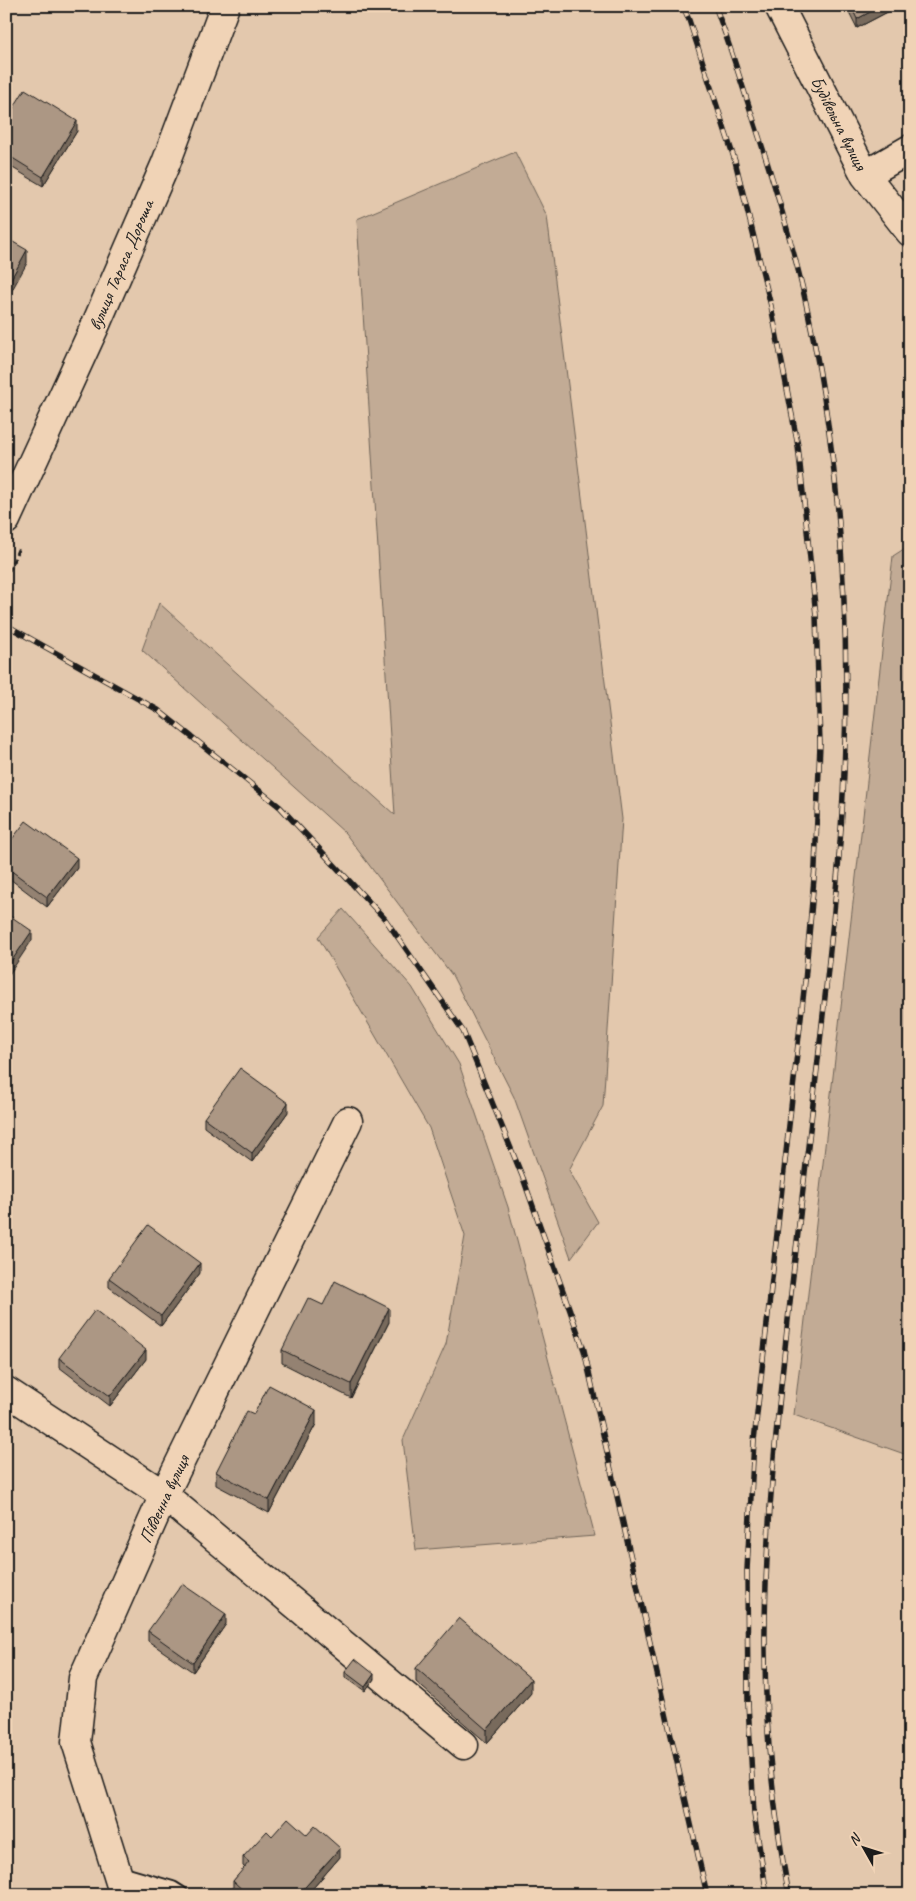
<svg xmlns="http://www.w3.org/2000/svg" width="916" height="1901" viewBox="0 0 916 1901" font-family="Caveat,sans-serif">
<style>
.green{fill:#c2ab95;stroke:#6f6458}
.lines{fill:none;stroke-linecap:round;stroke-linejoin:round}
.lane-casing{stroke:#1c1c1c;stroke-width:20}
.street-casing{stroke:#1c1c1c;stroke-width:31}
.secondary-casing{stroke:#1c1c1c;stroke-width:31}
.path{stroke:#1c1c1c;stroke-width:3;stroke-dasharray:5 4;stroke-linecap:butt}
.lane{stroke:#f0d3b6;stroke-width:16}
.street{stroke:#f0d3b6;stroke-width:28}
.secondary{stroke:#f0d3b6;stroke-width:28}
.rail-casing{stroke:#1c1c1c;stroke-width:5.5}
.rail{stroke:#f0d3b6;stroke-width:4;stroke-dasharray:11;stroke-linecap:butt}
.wall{fill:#948272;stroke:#1c1c1c}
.shaded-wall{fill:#786a5c;stroke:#1c1c1c}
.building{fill:#ac9784;stroke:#1c1c1c}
.labels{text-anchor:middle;stroke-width:4;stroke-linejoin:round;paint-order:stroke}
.street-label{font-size:18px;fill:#1c1c1c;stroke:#f0d3b6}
</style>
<rect width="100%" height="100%" fill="#e3c8ad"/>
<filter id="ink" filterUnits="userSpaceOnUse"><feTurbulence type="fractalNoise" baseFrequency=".02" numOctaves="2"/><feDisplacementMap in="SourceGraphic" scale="10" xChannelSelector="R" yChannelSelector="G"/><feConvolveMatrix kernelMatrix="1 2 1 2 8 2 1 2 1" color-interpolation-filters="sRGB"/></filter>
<g filter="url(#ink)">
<path class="green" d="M515,152L547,216L622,819L603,1106L569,1170L598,1222L571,1258L514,1097L452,975L345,833L142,650L159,603L395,815L357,219Z
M910,545V1456L794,1415L893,556Z
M343,909L412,987L459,1064L508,1207L595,1536L416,1550L403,1440L446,1344L465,1236L429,1128L318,937Z"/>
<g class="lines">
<g class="lane-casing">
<path id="lane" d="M117,1874L172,1890L180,1895"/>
</g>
<g class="street-casing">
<path id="street" d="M779,6L865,175L910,232
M865,175L910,149
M6,1391L164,1495L464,1745
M124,1895L76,1742L83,1678L164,1495L348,1121"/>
</g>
<g class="secondary-casing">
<path id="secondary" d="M6,520L96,324L166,163L225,6"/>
</g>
<path class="path" d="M6,579L19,547"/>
<use href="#lane" class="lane"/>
<use href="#street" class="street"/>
<use href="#secondary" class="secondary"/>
<g class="rail-casing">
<path id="rail" d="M683,6L689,20L735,161L771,306L798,446L816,615L820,744L815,867L805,981L754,1441L747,1570L748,1703L754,1814L767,1895
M715,6C729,42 740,79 752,115C771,173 789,231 803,290C849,488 855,700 835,901C822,1035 805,1169 790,1302C778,1410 766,1519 765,1627C764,1717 772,1807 789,1895
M6,625L158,710L280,807L385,919L463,1031L523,1178L584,1350L707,1895"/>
</g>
<use href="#rail" class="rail"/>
</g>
<path class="wall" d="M846,6H899L857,28Z
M6,120L77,131L43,186L6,164Z
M6,847L77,868L47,907L6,876Z
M288,1112L252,1162L204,1127V1118Z
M200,1273L161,1326L109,1287V1278Z
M323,1305L389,1322L351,1398L282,1363V1350Z
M59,1358L146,1359L110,1406L59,1367Z
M254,1414L316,1424L269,1513L216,1485V1472Z
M226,1624L193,1672L148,1641V1631Z
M416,1668L531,1693L487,1743L416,1682Z
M345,1672L374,1679L365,1691L345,1677Z
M307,1835L340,1857L307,1895H237L233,1891V1881L245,1868L243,1866V1857L272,1836Z"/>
<path class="shaded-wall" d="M881,6H899L857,28V19Z
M77,121V131L43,186V177Z
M27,250V263L6,301V288Z
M77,858V868L47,907V897Z
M32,931V940L6,979V969Z
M288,1103V1112L252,1162V1153Z
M200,1263V1273L161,1326V1316Z
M389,1308V1322L351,1398V1384Z
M146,1350V1359L110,1406V1396Z
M316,1410V1424L269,1513V1500Z
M226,1614V1624L193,1672V1663Z
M374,1674V1679L365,1691V1687Z
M531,1679V1693L487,1743V1730Z
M340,1848V1857L307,1895H298Z"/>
<path class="building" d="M851,6H881L857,19Z
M25,89L77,121L43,177L6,154V120Z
M6,238L27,250L6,288Z
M26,821L77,858L47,897L6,867V847Z
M6,913L32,931L6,969Z
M240,1068L288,1103L252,1153L204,1118Z
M148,1225L200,1263L161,1316L109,1278Z
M335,1281L389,1308L351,1384L282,1350L308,1298L323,1305Z
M95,1310L146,1350L110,1396L59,1358Z
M269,1385L316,1410L269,1500L216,1472L247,1411L254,1414Z
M182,1584L226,1614L193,1663L148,1631Z
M459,1618L531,1679L487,1730L416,1668Z
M355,1659L374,1674L365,1687L345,1672Z
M288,1818L307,1835L315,1826L340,1848L298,1895H248L233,1881L249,1862L243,1857L267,1831L272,1836Z"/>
</g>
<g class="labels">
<g class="street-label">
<text transform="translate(839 123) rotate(63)" y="6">Будівельна вулиця</text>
<text transform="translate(121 265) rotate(-67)" y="6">вулиця Тараса Дороша</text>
<text transform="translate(164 1499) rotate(-65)" y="6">Південна вулиця</text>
</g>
</g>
<rect width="916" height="1901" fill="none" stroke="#f0d3b6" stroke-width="25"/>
<rect x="12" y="12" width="891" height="1876" fill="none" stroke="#1c1c1c" stroke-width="2" filter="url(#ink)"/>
<g transform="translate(864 1848) rotate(309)" stroke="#f0d3b6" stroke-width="4" paint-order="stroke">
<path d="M0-4L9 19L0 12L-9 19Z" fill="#1c1c1c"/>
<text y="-8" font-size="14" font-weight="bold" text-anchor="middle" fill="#1c1c1c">N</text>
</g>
</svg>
